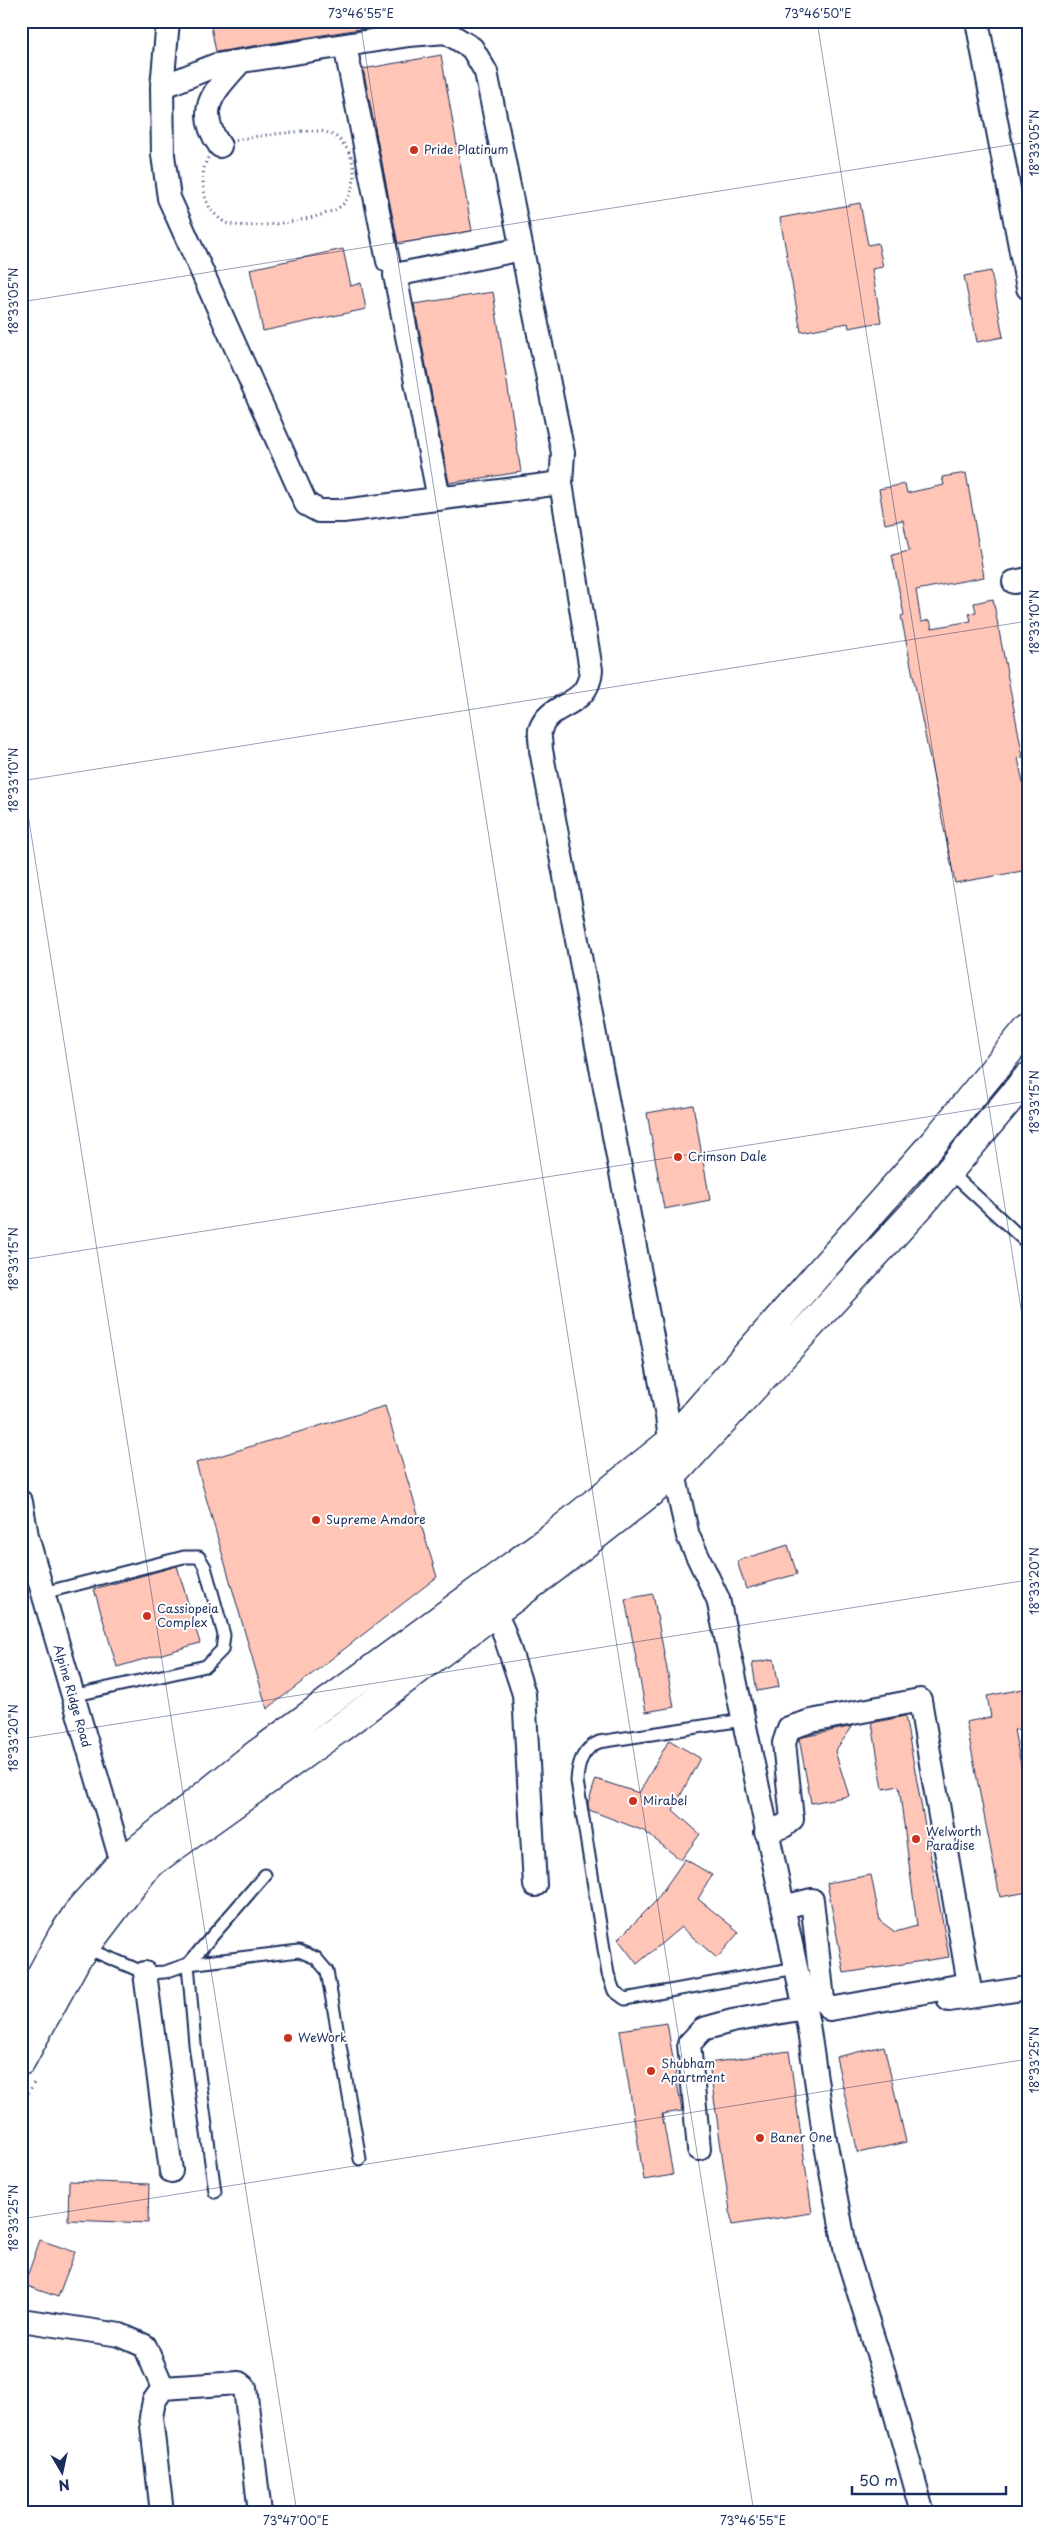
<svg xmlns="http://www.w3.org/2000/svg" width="1049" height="2534" viewBox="0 0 1049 2534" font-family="'Playpen Sans',sans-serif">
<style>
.building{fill:#ffc5b6;stroke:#1b2f5e}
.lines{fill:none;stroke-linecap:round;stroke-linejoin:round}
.service-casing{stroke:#1b2f5e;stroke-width:15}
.minor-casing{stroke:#1b2f5e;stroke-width:26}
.tertiary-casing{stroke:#1b2f5e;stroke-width:31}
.path{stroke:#1b2f5e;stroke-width:3;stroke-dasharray:1 4;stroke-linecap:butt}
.service{stroke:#fff;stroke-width:11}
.minor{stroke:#fff;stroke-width:22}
.tertiary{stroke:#fff;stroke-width:28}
.ticks{fill:none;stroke:#1b2f5e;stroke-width:1;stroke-opacity:0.45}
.poi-dot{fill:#c8321e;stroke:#fff;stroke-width:2}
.labels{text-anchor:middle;stroke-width:4;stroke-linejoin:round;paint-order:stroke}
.poi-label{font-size:12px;fill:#1b2f5e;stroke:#fff;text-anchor:start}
.street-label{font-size:12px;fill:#1b2f5e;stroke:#fff}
.neatline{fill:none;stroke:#1b2f5e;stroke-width:2}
.ticks-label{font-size:12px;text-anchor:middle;fill:#1b2f5e}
</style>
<rect width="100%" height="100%" fill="#fff"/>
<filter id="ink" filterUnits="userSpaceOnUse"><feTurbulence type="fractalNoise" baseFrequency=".02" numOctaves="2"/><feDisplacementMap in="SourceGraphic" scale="10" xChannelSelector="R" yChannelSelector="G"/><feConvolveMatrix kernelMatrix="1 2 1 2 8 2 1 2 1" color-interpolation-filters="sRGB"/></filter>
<g filter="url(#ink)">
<path class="building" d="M210,21H379V26L216,52Z
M441,55L472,231L398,244L363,69Z
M860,203L868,245L878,243L883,267L872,269L881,322L849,328L848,323L801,332L780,218Z
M343,249L351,286L361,283L366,309L263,331L250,269Z
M991,271L1003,337L977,342L964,276Z
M493,292L521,472L449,483L414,304Z
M966,473L984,577L916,590L921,622L930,620L932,628L971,621L969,613L976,612L974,603L993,599L1023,757L1018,758L1028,809V870L955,883L901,616L904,615L892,555L909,551L903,520L885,524L879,489L905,484L907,493L944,485L942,477Z
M693,1105L710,1200L664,1209L647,1113Z
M385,1406L437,1577L267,1709L196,1463Z
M788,1545L797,1574L746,1589L737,1561Z
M177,1566L200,1643L117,1667L94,1589Z
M653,1594L674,1707L646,1712L625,1599Z
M774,1659L779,1687L757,1691L752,1663Z
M1028,1688V1728L1014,1730L1028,1799V1892L1000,1897L966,1722L991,1717L987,1696Z
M905,1716L949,1957L844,1973L827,1883L871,1875L880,1921L895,1932L917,1926L899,1786L883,1789L872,1723Z
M853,1726L835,1751L849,1796L811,1803L799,1738Z
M669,1740L700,1758L673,1810L700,1834L681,1860L644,1831L589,1810L588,1803L596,1779L639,1793Z
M685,1859L712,1875L698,1899L739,1932L717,1958L681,1927L637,1964L618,1939L655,1902Z
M667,2023L682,2111L662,2114L673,2175L644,2180L620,2030Z
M884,2046L906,2142L858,2153L836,2057Z
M789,2051L812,2213L732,2225L709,2063Z
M69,2181L149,2184L148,2223L68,2220Z
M40,2240L75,2252L58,2297L24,2285Z"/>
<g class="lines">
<g class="service-casing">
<path id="service" d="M949,1171L1028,1244
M43,1593L184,1557H199L205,1567L224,1635L222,1650L206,1666L72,1696
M743,1720L599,1742C582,1749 578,1764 577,1781L608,1974L614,1991L625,1999L796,1968
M84,1947L145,1973L165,1972L188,1964L299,1951L316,1958L327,1971L360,2159
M215,2192L195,2044L188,1964L265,1875"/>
</g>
<g class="minor-casing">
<path id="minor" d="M977,21L1028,288
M345,45L388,261
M162,87L168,21
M220,146C193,108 216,90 241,61
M561,483L343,511H319L306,504L169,198L163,155L162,87L216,65L409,35L446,32L472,48L486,72L563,453L561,483L591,670C588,710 551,699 540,730C539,735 541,744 541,750L667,1416L674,1474L688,1536L718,1599L808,2024L824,2134L846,2252L884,2373L923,2513
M439,499L395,275L522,249
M1014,582L1028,579
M21,1502L27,1536L43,1593L126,1877
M488,1598L503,1630L524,1694L535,1885
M766,1832L784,1826L792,1819L784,1743L789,1728L811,1721L920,1700L969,1984L830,2009L823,2000L812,1900L783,1907
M145,1973L171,2171
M949,2000L1028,1988
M699,2149L689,2044L703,2029L732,2021L804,2008
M21,2320L120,2335L145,2346L163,2388
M163,2388L239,2383L245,2388L260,2513
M162,2513L151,2417L154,2401L163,2388"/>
</g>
<g class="tertiary-casing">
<path id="tertiary" d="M21,2012L62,1936L81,1908L121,1863L246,1762L553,1536L670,1442L935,1141L1028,1028
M21,2061L77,1958L148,1865L336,1731L558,1565L674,1474L921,1205L1028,1077"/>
</g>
<path class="path" d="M302,131C310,131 321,130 328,133C356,142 363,188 341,206C323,220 247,231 226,223C221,221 215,214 212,211C205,202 203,188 203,178C203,166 208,152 220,146C238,136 281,134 302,131Z
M21,2106L35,2081"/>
<use href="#service" class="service"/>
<use href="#minor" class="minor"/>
<use href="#tertiary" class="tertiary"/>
</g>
</g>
<path class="ticks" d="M360,21L754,2513M817,21L1028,1353M21,302L1028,142M21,770L297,2513M21,781L1028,621M21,1260L1028,1101M21,1739L1028,1580M21,2219L1028,2059"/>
<g class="poi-dot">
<circle cx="414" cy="150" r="5"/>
<circle cx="678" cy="1157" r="5"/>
<circle cx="316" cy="1520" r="5"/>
<circle cx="147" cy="1616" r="5"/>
<circle cx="633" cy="1801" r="5"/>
<circle cx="916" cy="1839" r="5"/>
<circle cx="288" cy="2038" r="5"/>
<circle cx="651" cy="2071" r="5"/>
<circle cx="760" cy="2138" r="5"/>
</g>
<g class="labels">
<g class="poi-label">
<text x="424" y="154">Pride Platinum</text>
<text x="688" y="1161">Crimson Dale</text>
<text x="326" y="1524">Supreme Amdore</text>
<text x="157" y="1613">Cassiopeia<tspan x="157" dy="14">Complex</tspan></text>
<text x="643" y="1805">Mirabel</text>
<text x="926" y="1836">Welworth<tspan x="926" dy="14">Paradise</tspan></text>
<text x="298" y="2042">WeWork</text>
<text x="661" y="2068">Shubham<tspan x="661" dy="14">Apartment</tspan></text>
<text x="770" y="2142">Baner One</text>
</g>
<g class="street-label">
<text transform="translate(72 1696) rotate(74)" y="4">Alpine Ridge Road</text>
</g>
</g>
<rect width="1049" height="2534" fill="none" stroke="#fff" stroke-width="55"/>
<g transform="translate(62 2472) rotate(171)" stroke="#ffffff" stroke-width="4" paint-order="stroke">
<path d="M0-4L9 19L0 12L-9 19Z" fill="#1b2f5e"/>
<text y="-8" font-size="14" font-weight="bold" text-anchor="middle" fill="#1b2f5e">N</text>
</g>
<path d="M852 2486v8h154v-8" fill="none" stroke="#1b2f5e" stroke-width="2.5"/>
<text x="859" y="2486" font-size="15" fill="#1b2f5e" stroke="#ffffff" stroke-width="4" paint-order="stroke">50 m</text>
<rect x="28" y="28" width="994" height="2478" class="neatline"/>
<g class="ticks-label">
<text x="361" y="18">73°46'55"E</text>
<text x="818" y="18">73°46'50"E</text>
<text transform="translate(1035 143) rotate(-90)" y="4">18°33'05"N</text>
<text transform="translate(14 301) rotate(-90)" y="4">18°33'05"N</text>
<text transform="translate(1035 622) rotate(-90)" y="4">18°33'10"N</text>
<text transform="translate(14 780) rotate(-90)" y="4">18°33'10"N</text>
<text transform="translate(1035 1102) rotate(-90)" y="4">18°33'15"N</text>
<text transform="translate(14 1259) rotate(-90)" y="4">18°33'15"N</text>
<text transform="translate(1035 1581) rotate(-90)" y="4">18°33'20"N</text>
<text transform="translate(14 1738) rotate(-90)" y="4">18°33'20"N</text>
<text transform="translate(1035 2060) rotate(-90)" y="4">18°33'25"N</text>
<text transform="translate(14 2218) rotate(-90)" y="4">18°33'25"N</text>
<text x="296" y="2525">73°47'00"E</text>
<text x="753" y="2525">73°46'55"E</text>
</g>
</svg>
